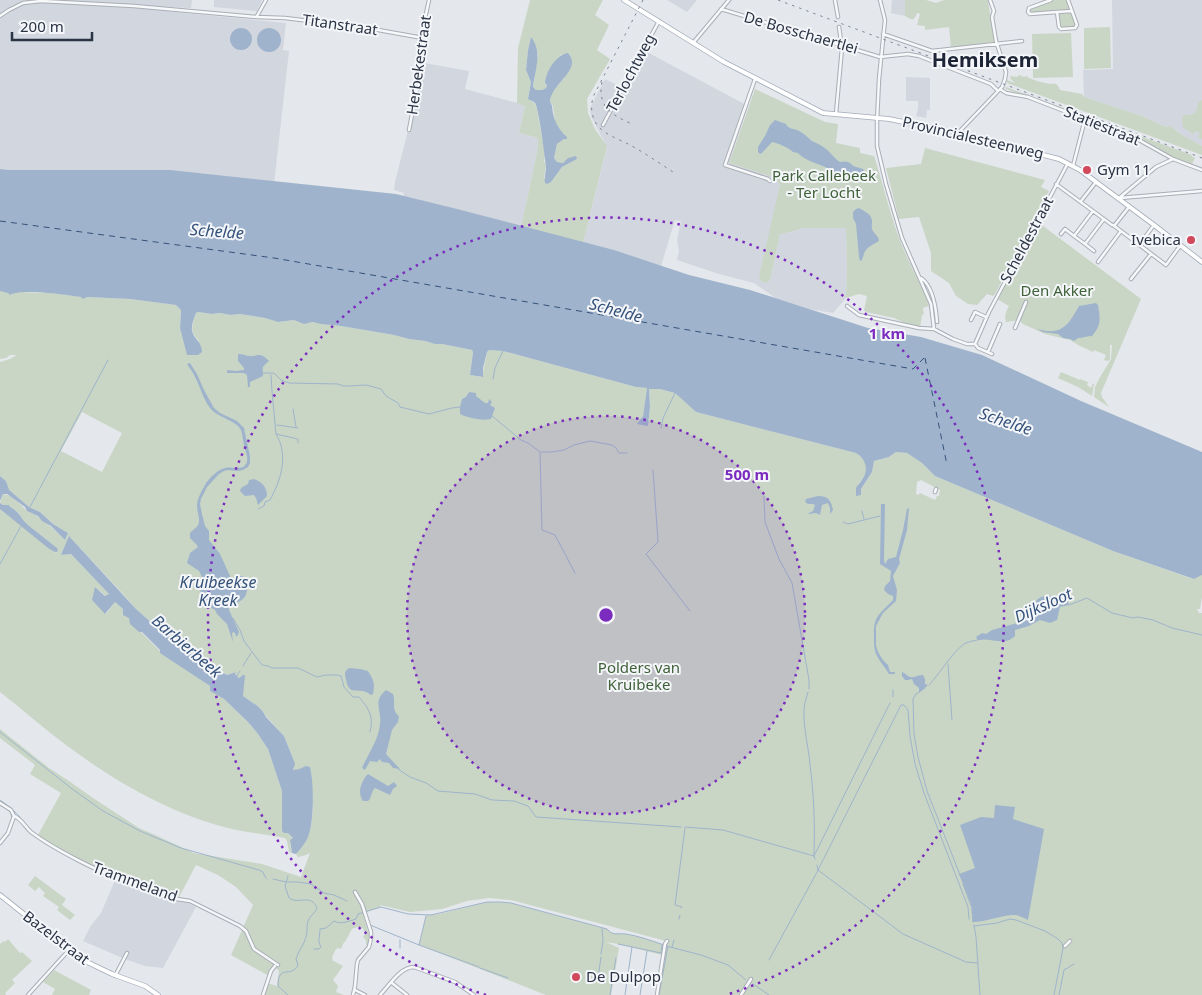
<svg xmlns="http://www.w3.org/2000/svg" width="1202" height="995" viewBox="0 0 1202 995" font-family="'Noto Sans',sans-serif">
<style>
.built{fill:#d2d6de}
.green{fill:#c9d6c5;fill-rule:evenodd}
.water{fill:#9fb4cc}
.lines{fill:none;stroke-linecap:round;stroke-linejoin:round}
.stream{stroke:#9fb4cc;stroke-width:1}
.ferry{stroke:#34527a;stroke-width:1;stroke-dasharray:6 5;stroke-linecap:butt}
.minor-casing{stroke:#a9aeb7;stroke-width:4.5}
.major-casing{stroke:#a3abb8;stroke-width:5.5}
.minor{stroke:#f7f8fa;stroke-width:2.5}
.major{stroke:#fff;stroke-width:4}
.rail{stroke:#7d8696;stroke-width:1;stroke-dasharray:2.5 5;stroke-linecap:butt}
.ring{fill:none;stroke:#7b2cbf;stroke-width:2.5;stroke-dasharray:2.5 5}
.poi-dot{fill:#d1495b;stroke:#f4f6f9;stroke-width:2}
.labels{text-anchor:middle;stroke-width:4;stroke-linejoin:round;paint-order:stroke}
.street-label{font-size:15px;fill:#2b3445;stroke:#f4f6f9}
.poi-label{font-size:15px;fill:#2b3445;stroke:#f4f6f9;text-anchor:start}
.park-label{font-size:15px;fill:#3f6138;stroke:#f4f6f9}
.water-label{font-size:16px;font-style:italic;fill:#34527a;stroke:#f4f6f9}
.district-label{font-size:20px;font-weight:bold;fill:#1d2536;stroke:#f4f6f9}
.centre{fill:#7b2cbf;stroke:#f4f6f9;stroke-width:2.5}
.ring-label{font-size:15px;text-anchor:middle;font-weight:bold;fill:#7b2cbf;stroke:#f4f6f9;stroke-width:4;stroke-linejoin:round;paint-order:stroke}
</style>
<rect width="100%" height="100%" fill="#e4e7ec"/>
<path class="built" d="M0,0H192L191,8L117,5L183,13L286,23L283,50L289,51L274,184L0,172Z
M214,0H262L257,11L214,7Z
M667,0H697L687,12Z
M892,0H905V16L891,13Z
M1112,0H1202V146L1182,135L1170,126L1166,127L1142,116L1084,97L1083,70L1113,69Z
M647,52L748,106L729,163L776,178L781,185L759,276L770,280L780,234L791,232L803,228H846L847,265L846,298L833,313L810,309L777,299L754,283L719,274L677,260L679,251L677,240L681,221L675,220L661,266L583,243L607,147L591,116L590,108L605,79L627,90Z
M425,63L469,71L465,89L525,105L519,133L538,138L537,152L521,228L401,209L404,193L394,190L395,182Z
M906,77L930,78V110H927L926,118L916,116L918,109V101H906Z
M116,878L131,879L177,900L179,897L189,901V903L196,907L163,968L145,966L125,959L83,941L90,927L101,913Z"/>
<path class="green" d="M530,0H603L595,15L609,25L597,50L610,59L587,99L588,113L595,129L607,146L583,243L521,228L537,152L538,138L519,133L525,106L517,103L518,48ZM531,37L538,54L533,87L536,90H542L546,88L547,85L545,83C546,71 554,63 562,54L564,78L554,89L551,93L550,102L553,106L555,121L564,139L557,144L554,158L557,162L563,163L577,159L562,167L551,182L544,178L546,166L544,161L545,155L544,147L542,137L537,109L535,104L528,98L531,82L526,70L528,50Z
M905,0H926L936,3L944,0H988L994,42L951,48L949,27L925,30V26L917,25L920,14L917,13C913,23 912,19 905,16Z
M1051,0H1068L1077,25L1076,27L1060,28L1057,13L1030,14L1029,8Z
M1110,27L1111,68L1084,69V28Z
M1071,33L1073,77L1033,78L1032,34Z
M1019,75L1024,77L1026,76C1031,80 1044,83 1050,84C1053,84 1056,83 1058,86C1059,87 1059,88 1060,90L1082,94L1084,97L1142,116L1166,127L1170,126L1182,135L1202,146V155L1007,83V80L1015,83L1010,78L1011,76L1017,77Z
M1006,87L1192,155L1191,156L1195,158L1192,164L1202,168V169L1174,158L1133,136L1006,89L1005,88Z
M755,89L825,122L838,124L836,143L860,148V153L874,156C883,183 889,211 899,238C908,262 921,283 929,306L923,308L924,314L922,315L920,328L912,326L894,318L866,312L864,310L867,296L859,294L846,298L847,265L846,228H803L791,232L780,234L770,280L766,283L761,281L759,276L780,185L776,178L729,163Z
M1202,100V139L1198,137L1200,133L1195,131L1193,134L1183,127L1182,118L1184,115C1196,115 1196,114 1198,103Z
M925,148L1045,180L1041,187L1049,191L995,294L993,296L987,294L977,305L968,304L956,296L949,283L931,271V253L919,217L899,219L886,168L921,164Z
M1039,223L1141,299L1101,393L1102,397L1109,407L1094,397L1095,387L1099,379L1111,359L1112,345H1110V359L1108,361L1104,360L1106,355L1094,350L1093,352L1080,346L1070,340L1045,334L1023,324L1019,320L1006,322C1004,316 1006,311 1009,306L997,299L1011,275Z
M0,291L12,293L16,292L51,293L84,297H87L130,299L176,305L181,310L180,328L188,355H198L199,341C189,330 192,327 196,313L198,312L212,314L220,313L231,315L240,314L265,318L278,322L294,320L341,326L394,335L409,339L425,341L435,344H442L472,350L473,351L470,375L482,377L487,352L489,350L503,351L636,387L647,388L643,416L638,424L648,425L650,407L649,388L660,389L675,393L696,412L856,453C871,461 868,474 858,484L861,495V489L872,472L874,461L889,457L896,452L907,453L922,463L935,476L1113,551L1193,579L1202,575V597L1200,609H1197L1199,613H1202V995H656L662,955L618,944L606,942L619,948L611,995H546L419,945L426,915L439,914L487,902H500L511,903L607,929C613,936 618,933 626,934C639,936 652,941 664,945L666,941L511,900L489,898L467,901L442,909L410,912L380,905L381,907L363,913L369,935L368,945H366V940L363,937L365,934L363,928L357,927L352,929L345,942H344L341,949L339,948L336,949L332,957L333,958L332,960L343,966L333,980L338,986L336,992L344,995H263L267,983L277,986L279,971L275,967L269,976L231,955L253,905L236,887L218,875L196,865L177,901L132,879L126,881L117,878L72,858L38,835L61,793L30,774L35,765L0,738V729L49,768L69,781L93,798L139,828L153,834L194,853L262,864L301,877L310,853L306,855L298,857L296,854C319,832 312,798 311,770L302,768L293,771L294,767V761L284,736L266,716C262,707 251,702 243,696V675L239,678L235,674L236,672L227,675L190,653L154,625L135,608L122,593L70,537L61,555L71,554L110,595L106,596L95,587L106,614L115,602L123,609L139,632H141L160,651L210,686V691L224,699L248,722L258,734L268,749L282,791V831L288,833L293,838L290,844L292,853L289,852L287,841L285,838C266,834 247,833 228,828C169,813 114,781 66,745C43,728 22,709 0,692V509L55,552L56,553L58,549L28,525C23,521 21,515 16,511C11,507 5,507 0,503L3,494C12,495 20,504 26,510C29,512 34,513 37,516C47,523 56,531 65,540L68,533L53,524L40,512L29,507L8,490L6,481L0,476V362L10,359L17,355H10L6,358L0,359ZM82,412L122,433L102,472L61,451ZM921,480L940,490L939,496H937L935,500L920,493L918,495L916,494L917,482Z
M1061,372L1080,380V379L1088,382L1087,385L1091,388L1093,383L1094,384L1092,396L1078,387L1058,378Z
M35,876L66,899L62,905L75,915L70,920L57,910L59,907L43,896L45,893L39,887L35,891L28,885Z
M8,939L20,953L22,952L32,961L12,980L15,983L5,993L6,995H0V944L4,941L5,942Z
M54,970L91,990L89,995H52L55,989L43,982Z"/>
<path class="water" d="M257 40a12 12 0 1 1 24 0a12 12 0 1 1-24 0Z
M230 39a11 11 0 1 1 22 0a11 11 0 1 1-22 0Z
M531,37C543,52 535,70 533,87L536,90H542L546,88L547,85L545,83C546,71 556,55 568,53C583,70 551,83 550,102C553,106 552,108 553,113C555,123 560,131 567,137V139H564L557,144L554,158L557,162L563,163L568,158L576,156L577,159L562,167L551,182L547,184L545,183C544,177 546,173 546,167C545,158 539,109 535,103C533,101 530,100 528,99L531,82L526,70L528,50Z
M775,120L786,124C789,130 794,128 799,131C804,133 808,138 812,141C816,143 821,145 826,149C831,153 835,159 840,162C846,161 849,161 853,166L863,169L864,170L862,174H859L854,183L849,178L841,174L837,176C832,174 832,171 827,168C818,163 805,161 798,153L793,152C789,148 778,143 772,142L762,153L760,154L758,152V147L765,136L770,125Z
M0,169L8,170H170L396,194L457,209L614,250L689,275L750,290L868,328L921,337L982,355L1081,401L1202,452V575L1194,579L1113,551L935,476L922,463L907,453L896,452L889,457L874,461L872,472L861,489V495L856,496V488C858,484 861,482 863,478C869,469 865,458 856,453L696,412L675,393L660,389H649L650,407L648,426L637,424L643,416L647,388L636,387L503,351L489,350L487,352L483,368V377L470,375L473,352L472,350L442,344H435L425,341L409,339L394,335L341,326L321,324L312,322L304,324L294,320L278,322L265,318L240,314L231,315L220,313L212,314L198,312L196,313C194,319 191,325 192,330C193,339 202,341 202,352L198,355H187L180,328L181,310L176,305L130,299L87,297L83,299L81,297C67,295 21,288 10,295L8,293L0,291Z
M859,208C865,212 873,214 872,223C872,226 871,227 873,231C876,236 878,235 879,241C868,248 866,246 862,260L860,261L859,257L856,224L853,218V212L856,209Z
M1096,303L1098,305C1100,318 1102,325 1092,336C1087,336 1083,338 1078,338L1074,341L1070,339L1063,338L1058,334L1043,332L1037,329C1042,330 1049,332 1053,331C1067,330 1073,316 1079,306Z
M239,354C242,354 245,355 248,356C258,357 259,351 269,361C261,368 263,366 263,376L250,382V387H248L247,375L244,373H227V370L236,371L244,370V368L238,361V355Z
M190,363L197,374L204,390L214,408L220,413L237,421L244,428L250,456V463L248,467L243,470L238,471L228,470L224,471L219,474L207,487L201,499L200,504L202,514L205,526L209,531V540L220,554L231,578L242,576C248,581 249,591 244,598C240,602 234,604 229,605V610L239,632L237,637L234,632L232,633L233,642L227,624L217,614L215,610L206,605L202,601L200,595L202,577L199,571L187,563L190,553L198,547L196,544L190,538V533C192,530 197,528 198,525C201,521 197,512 197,506C197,499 201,492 205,485C209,478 217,470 225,468C231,466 242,471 246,464C249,459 246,453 245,449C243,443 243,436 241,430C236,420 218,418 210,408C202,397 201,388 195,377C193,372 190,369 187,364Z
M469,392L476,393V396L485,403H488L489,399L492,402L490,405L495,408L491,419C482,421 469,418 460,414V407L462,399L466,397Z
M0,476L6,481L9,490L29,507L40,512L53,524L68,533L65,540L51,526L42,521L38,516L27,511L25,507L7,494H3L0,501Z
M254,479C262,482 267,487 267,496L258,505L256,498L254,495L245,496L240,491L241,488L248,484L249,480Z
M818,496C828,496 831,500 833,510L830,514V508L828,503L822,505L820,515L816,513L807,514L813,511L815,505L813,504H808L805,502L806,499Z
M0,503L3,505H9L10,507C21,513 20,518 28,525L57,548L58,549L57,552H55L48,548L0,509Z
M881,504H885L884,560L885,564L888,559L896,557L903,530L907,509L909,508L907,530L899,559L900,563L893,576L897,590L896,601L883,613L876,626V645L878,652L883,660L888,665L890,672H895V674H889C885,667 879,661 876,654C874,649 874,643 874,638C873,616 879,615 893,600V596L888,594L884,590L885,586L890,581L891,571L880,564Z
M69,536L135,608L154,625L190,653L227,675L236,672L235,674L239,678L243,675H245L243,696C251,702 262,707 266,717L284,736L294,761L295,764L293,770L299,769L306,766L310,767C314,783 314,819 309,834C307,841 301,849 296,854L292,853L290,840L293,838L288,833H284L282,831V791L268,749L258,734L248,722L224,699L210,691V686L160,653V650L142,632H139L130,624L129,618L123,615V609L115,602L105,614L92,600L95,587L105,596L109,594L71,554L61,555Z
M1048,595L1060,599H1067L1069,605L1060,607L1057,620L1050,623L1040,620L1029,626L1015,630V636C1004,647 991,637 978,640L976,637L982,633L986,634L992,630L1024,621L1031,616C1035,603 1034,598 1048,595Z
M349,668L360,669L368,671C374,681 375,683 373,694L371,695C360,685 349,699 346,679C344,673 345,671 349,668Z
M902,672C905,673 907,676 910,677C915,678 918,675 923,675L925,679V684L928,685L919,693V688L914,684L912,679L908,680H905L902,676Z
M386,690L393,694C396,702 391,710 399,716L398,722L392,730L386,754L400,769L393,768L389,763L382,762L380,759L377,762L370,761L365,770L362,768C368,754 379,739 380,724C382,709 372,702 386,690Z
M368,774L388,786L394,782L397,786L393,789L390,795L375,788C371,791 372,798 368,801H363C357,793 361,781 368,774Z
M995,805L1015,807L1013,819L1044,829L1028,920C1024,918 1020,916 1016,915C1005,914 986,922 973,922L971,904L959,874L975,868L960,825L981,817L994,818Z"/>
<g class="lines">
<path class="stream" d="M263,373H274L281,380L289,383L338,384L343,386H350L366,385L381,389L386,396L398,403L400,407L429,414L452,408L460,407
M271,375L272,391L276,434L298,439V443
M493,379L495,368L503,351
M293,409L296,427
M492,416L521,440L528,443L540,452H551L564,450L574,445L590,441L612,445L616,448L619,453H627
M277,425L298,428
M661,428L663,418L675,393
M540,453L542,530L555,535L575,573
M653,470L658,542L646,554L690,611
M764,496L765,522L779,559L792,583L809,680V689
M30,507L108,360
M258,509L264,506L265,502L270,500C281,480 289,455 276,434
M862,511L864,519
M843,522L848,524L880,516
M0,564L21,526
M1069,605L1087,598L1112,613L1133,618L1138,617L1153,620L1172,628L1202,635
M233,618L240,630L244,641L262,665L268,666L272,668H298L317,677L326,675H337L341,676L344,687L353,697H359C369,709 374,716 370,732
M948,664L952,720
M243,666L251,653
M236,677L240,671
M929,685C939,675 955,648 966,643C971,641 977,640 982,639
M925,688L916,694L913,699L914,734L918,757L927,791L962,880
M808,692C806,699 804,705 804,711C803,727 809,749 810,765C814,795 815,825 814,855
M893,697V690
M0,732L71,788L103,811L140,831L181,848L259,870L263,872L265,877L267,879
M398,769L410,777L426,783L438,791L475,794L492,800L514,801L528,806L536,817L681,827
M0,800L11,808L20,817
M8,810L11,813L12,819
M685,827L723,830L814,856L815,859
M814,856L890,703
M817,865L818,870L903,934L966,962L978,963
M288,876L285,886L289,898C299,905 311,893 317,908C315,913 310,916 308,921C306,926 308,932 306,937C304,945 298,951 296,959L298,965C291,979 278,963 278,986L288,995
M273,879L286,882H298L311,884L324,893L334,895L347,901
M963,884L971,906
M681,908L682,907L675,905L685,828
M972,909L973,922
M679,919L680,915
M370,925L419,945L426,916
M974,925L976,937L980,995
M974,926L997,923L1010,919L1016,920L1045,931L1058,939L1062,943L1063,948L1054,995
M400,940V948
M618,944L661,953L662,945
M419,945L479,967
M666,946L701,955L728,965L746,980
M672,947L674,940
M314,949H319L321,947C317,940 320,937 320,929L326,928L334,921C341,925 349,921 356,919L358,914L381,907L408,914L431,915L487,902H500L511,903L607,929C613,936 618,933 626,934C639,936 652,941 664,945
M601,954L603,941L602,928
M769,960L816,874L901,705H904L908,710L910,736L915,764L924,793L968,907L969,919
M480,968L508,978
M598,978L601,957
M753,984L769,995
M610,995L616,958
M625,995L632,947
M640,995L647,951
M659,995L668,946
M1059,995L1064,970L1074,964"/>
<path class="ferry" d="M0,221L274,258L913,369L924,358
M925,358L947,465"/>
<g class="minor-casing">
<path id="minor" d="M835,0L838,17
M880,0L885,20L879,79L877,121V146L886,184L902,238L931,304L934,329
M1051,0L1029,8L1028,12L1030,14L1057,12L1059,27L1061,29L1075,28L1077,25L1068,0
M721,9L880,57L908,54L919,56L991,84L998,91
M1057,12L1072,11
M0,16L9,10L23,3L41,1L134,6L257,17L285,18L367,28L423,38
M257,16L266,0
M883,34L932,51L1022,41
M693,43L729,0
M755,79L725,165L768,179L770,181
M1000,89L1006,93L1028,97L1139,140L1173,159L1202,170
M836,114L842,48L839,27
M603,125L659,21
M409,130L421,67L424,23L429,0
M958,133L1002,87L1005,79L1006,72L996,41L992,17L994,11L990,0
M1073,166L1085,119
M1056,184L1112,225
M1119,198L1156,167L1173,159
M1120,198L1202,191
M1081,201L1096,182
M1093,211L1074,236L1085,244L1104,219
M1113,225L1166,265L1180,246
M1114,226L1129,207
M1061,234L1065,229L1074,236
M1085,244L1094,251
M1139,245L1154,225
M1098,262L1121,231
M921,278C933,286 936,308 937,322
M1131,279L1151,254
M847,306L859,315L919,328L934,329L953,339L967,344H975
M971,320L975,312L986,317
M1015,328L1026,302
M975,344L989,312L1068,163
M975,344L978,348L992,354
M988,352L1000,324
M935,492L936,489
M0,803L11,810L14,816L8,833L0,843
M14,816C22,819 25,827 31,832C47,844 113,883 131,878L177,899L190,901L240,926L246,931L254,949L278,965
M1065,946L1070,941
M115,976L127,953
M392,983L407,995
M355,990L365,995
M28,995L69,950
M263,995L271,971L275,966
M353,995L355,986L357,964L358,960L369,947L371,938V932L362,904L355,892
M380,995C389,986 400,967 414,967L455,982L474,995
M657,995L665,944L667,941
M741,995L751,979"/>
</g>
<g class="major-casing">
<path id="major" d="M624,0L724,62L823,113L889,119L958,133L1059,159L1080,170L1154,225L1202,262
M0,895L69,950L85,961L112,974L145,986L158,995"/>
</g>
<use href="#minor" class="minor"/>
<use href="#major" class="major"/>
<path class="rail" d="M643,0L594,95C590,105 591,116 597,125C605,135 619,139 630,145C645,153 659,163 673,172
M778,0L1202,158
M602,82C597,107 612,115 632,124"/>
</g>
<circle cx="606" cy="615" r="199" fill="#7b2cbf" fill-opacity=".12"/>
<g class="ring">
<circle cx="606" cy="615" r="199"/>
<path d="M486 995A398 398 0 1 1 726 995"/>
</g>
<g class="poi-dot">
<circle cx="1087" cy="170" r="5"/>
<circle cx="1191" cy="240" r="5"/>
<circle cx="576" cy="977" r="5"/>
</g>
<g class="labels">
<g class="street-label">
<text transform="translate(340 25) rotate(8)" y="5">Titanstraat</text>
<text transform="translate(801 33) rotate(16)" y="5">De Bosschaertlei</text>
<text transform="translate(419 65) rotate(-82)" y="5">Herbekestraat</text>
<text transform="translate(631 73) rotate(-62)" y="5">Terlochtweg</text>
<text transform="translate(1102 126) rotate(22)" y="5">Statiestraat</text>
<text transform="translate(973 138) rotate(13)" y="5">Provincialesteenweg</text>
<text transform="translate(1027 240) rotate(-62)" y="5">Scheldestraat</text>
<text transform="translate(135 882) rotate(20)" y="5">Trammeland</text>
<text transform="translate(56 938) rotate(37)" y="5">Bazelstraat</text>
</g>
<g class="poi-label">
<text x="1097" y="175">Gym 11</text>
<text x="1181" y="245" text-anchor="end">Ivebica</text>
<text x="586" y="982">De Dulpop</text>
</g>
<g class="park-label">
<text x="824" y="181">Park Callebeek<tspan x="824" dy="17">- Ter Locht</tspan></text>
<text x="1057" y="296">Den Akker</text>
<text x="639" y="673">Polders van<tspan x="639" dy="17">Kruibeke</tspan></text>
</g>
<g class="water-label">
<text transform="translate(217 231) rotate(4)" y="6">Schelde</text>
<text transform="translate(616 310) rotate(15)" y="6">Schelde</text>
<text transform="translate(1006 421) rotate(19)" y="6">Schelde</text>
<text x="218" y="588">Kruibeekse<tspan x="218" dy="18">Kreek</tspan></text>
<text transform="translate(1043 605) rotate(-24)" y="6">Dijksloot</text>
<text transform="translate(187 646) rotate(41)" y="6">Barbierbeek</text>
</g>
<g class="district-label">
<text x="985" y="67">Hemiksem</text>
</g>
</g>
<circle cx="606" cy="615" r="8" class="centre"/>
<g class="ring-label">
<text x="887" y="339">1 km</text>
<text x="747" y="480">500 m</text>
</g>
<path d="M12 32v8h80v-8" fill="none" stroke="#2b3445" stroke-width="2.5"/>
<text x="20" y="32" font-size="15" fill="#2b3445" stroke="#f4f6f9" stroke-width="4" paint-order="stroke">200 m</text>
</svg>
